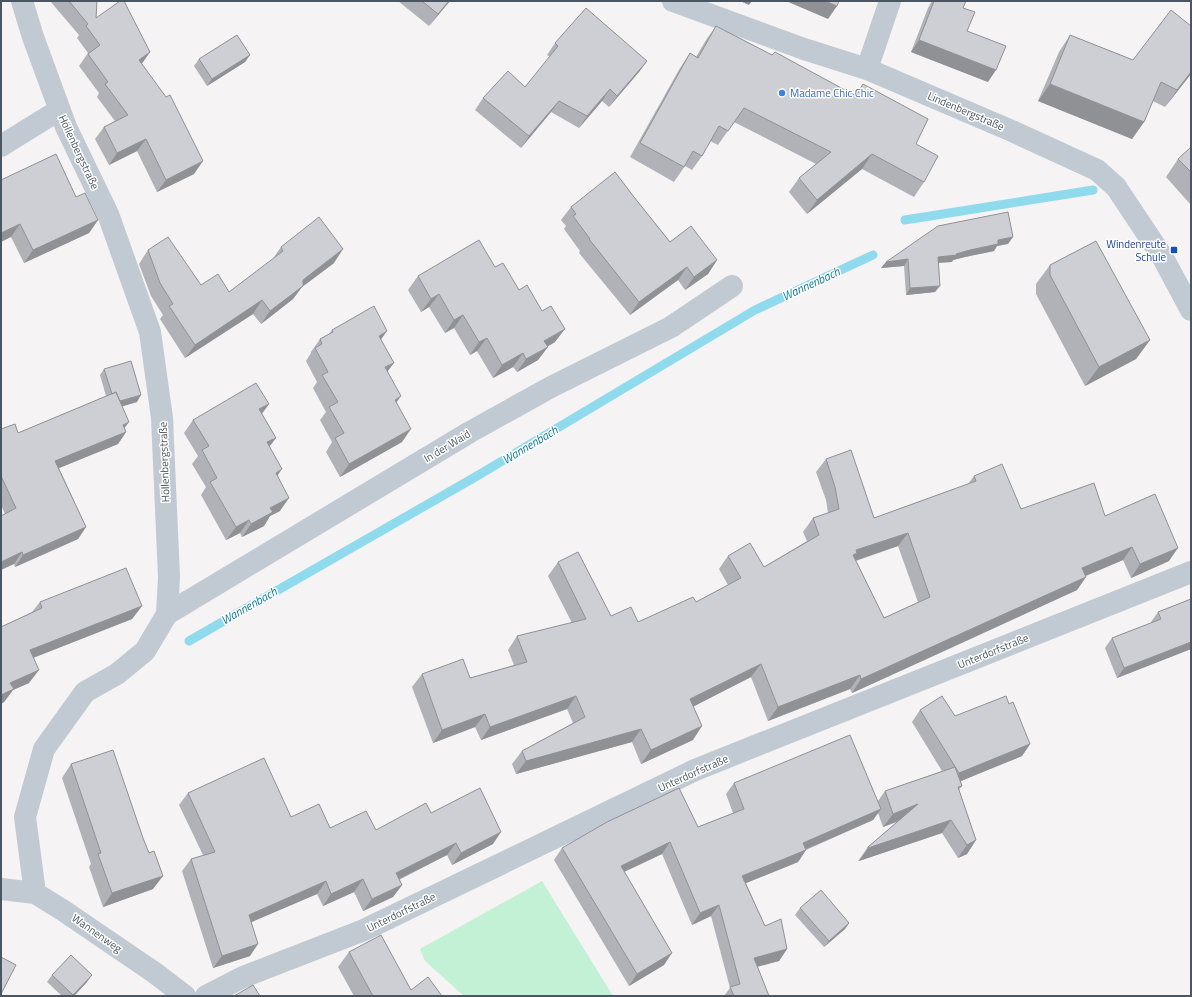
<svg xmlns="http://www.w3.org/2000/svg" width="1192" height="997" viewBox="0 0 1192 997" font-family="'Titillium Web',sans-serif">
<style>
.green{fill:#c3f1d5}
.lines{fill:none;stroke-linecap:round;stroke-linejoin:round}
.stream{stroke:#90daee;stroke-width:9}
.street{stroke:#c1cad2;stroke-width:22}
.wall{fill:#b0b2b7;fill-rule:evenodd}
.shaded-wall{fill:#909195}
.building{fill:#cdcfd5;stroke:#909195;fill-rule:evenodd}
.shop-dot{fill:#3f7fe0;stroke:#fff;stroke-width:1.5}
.transit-dot{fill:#1a4fb4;stroke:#fff;stroke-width:1.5}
.labels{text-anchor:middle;stroke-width:3;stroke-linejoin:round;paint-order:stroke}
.shop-label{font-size:11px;fill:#366cbe;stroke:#fff;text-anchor:start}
.street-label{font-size:11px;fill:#4a5661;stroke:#fff}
.transit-label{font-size:11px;fill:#164399;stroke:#fff;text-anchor:end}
.water-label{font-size:12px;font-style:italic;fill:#0c7c9b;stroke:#fff}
</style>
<rect width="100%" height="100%" fill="#f5f3f3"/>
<path class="green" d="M542,881L613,996H464L425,961L420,949Z"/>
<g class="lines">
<path class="stream" d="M905,220L1093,190
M189,641L477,476L755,310L873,255"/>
<path class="street" d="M22,1L33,37L66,127L108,214L150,332L162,418L169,577L167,614L145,651L117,674L85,692L44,749L25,817L35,893
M673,1L804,49L867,69L1012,131L1097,170L1116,187L1162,256L1191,310
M867,69L890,1
M1,146L59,110
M167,614L470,432L551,387L671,327L732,286
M1,889L35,893L64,911L155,973L185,996
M206,996L243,977L364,930L695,770L1191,572"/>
</g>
<path class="wall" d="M50,1H97L96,18L150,52L141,64L194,174L157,192L137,151L109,165L95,139L104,127L115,121L97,97L99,93L79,66L88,53L77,38L79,35Z
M398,1H450L429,26Z
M932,1H966L963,8L967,31L988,82L911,52L928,8Z
M716,26L772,55L855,95L863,84L916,144L924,182L914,197L862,169L807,214L789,192L799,178L816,164L734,122L718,145L710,141L702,156L692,170L685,166L674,182L630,157L680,68L690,53L696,57L706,40Z
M1191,26V74L1165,107L1153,101L1144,122L1132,139L1038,101L1059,52L1070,35L1133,60Z
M555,43L647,61L639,72L609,107L602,101L579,128L551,112L521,148L475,110L483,98L525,87L550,57L547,55Z
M250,55L245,62L207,86L194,66L199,59Z
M1191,147V205L1166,177L1178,159Z
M1,180L76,197L98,220L89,233L24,263L11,237Z
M634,197L670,242L717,260L708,274L685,290L678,280L630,315L579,253L580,251L564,229L566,226L561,220L571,207Z
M1008,244L997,246L994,251L965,257L953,260L952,262L938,263L935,292L906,295L904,266L881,268L886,262Z
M281,247L334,263L302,287L293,299L261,324L253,314L185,358L160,319L163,315L151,296L139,264L148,250L201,285L229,292L272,260Z
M1050,265L1150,340L1136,359L1085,386L1036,294V284Z
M495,267L519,290L555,342L548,346L538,360L517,372L513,367L493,378L477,351L470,355L454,328L445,333L429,307L421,312L408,290L418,276Z
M332,330L381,340L387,372L396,403L402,442L340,477L326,452L332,442L320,420L326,412L313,388L317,382L306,361L311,353V352L320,339L329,334Z
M104,369L137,402L122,406L124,429L126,432L118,444L59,468L86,527L78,539L15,567L14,564L5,514L1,505V429L18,433L106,396L100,375Z
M269,404L262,414L276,438L269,446L278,476L280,511L270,516L264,526L242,537L240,533L226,540L201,495L206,487L192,464L198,456L184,433L193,420Z
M826,459L874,518L968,484L974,476L1021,509L1105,516L1169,561L1131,578L1123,560L1086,576V577L1077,590L927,659L852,693L850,689L768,721L751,677L693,706V740L641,764L632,742L516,774L512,764L522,751L573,723L567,709L481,740L475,727L433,743L412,687L422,674L470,678L514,665L508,650L517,636L572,623L548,576L558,562L611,616L638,622L696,602L728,585L719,569L728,556L764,567L807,541L803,532L813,518L828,513L826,500L816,472ZM898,546L918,602L884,618L856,561Z
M1191,599V649L1117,678L1105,648L1112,638L1151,623V622L1158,612Z
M40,602L142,606L132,619L33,658L29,683L13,690L4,702L1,704V627L32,612Z
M1009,704L1030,744L1022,756L961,781L962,786L959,790L976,840L967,854L958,858L942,833L859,861H858L868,847L897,822L883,827L878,813L873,820L806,850L798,862L746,883L765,926L787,949L779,961L757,966L769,996H724L730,988L711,916L692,925L662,854L624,872L664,965L629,986L554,860L562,848L698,827L733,813L726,794L734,783L878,801L885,791L942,771L912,722L920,710L955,716Z
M71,764L153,889L103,907L89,867L91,864L62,778Z
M188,793L291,817L330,828L376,830L431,813L493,844L452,865L447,855L399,880L402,885L393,897L363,911L354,892L323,906L317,894L251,922L250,956L213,968L182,871L191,859L203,855L179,805Z
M800,908L849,923L845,929L824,947L795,915Z
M349,952L411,990L442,996H354L338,967Z
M52,975L87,982L74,996H62L47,982Z"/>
<path class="shaded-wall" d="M449,1H450L429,26L438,14Z
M740,1H752L749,5Z
M786,1H825L837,6L828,19Z
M919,40L996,70L988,82L911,52Z
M150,52L141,65L139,60Z
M250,55L245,62L207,86L212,79Z
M647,61L639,72L609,107L617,96Z
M1191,72V74L1165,107L1177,90Z
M1050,84L1144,122L1132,139L1038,101Z
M610,89L602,101L579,128L587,116Z
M559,101L551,112L521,148L529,136Z
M146,139L137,151L109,165L117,153Z
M872,154L862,169L807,214L817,200Z
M203,161L194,174L157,192L166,180Z
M98,220L89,233L24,263L33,250Z
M20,224L11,237L1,242V233Z
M1013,237L1008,244L997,246L994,251L965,257L953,260L952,262L933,263L938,257L956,254L998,240Z
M343,249L334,263L302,287L293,299L261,324L270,311L303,280Z
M908,259L904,266L881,268L886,262Z
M717,260L708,274L685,290L694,277Z
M687,267L678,280L630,315L639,302Z
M940,286L935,292L906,295L910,288Z
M439,294L429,307L421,312L431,299Z
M262,300L253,314L185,358L195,345Z
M463,315L454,328L445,333L454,320Z
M565,329L555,342L535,354L544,341Z
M387,331L378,344L379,336Z
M487,338L477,351L470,355L479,342Z
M1150,340L1136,359L1085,386L1099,367Z
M548,347L538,360L517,372L526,359Z
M523,353L513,367L493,378L502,365Z
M394,363L384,376L385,367Z
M141,395L137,402L110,410L115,403Z
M401,396L391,410L395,400Z
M269,404L259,417V409Z
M129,422L120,434L126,432L118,444L47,473L55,461L123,425Z
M411,429L402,442L340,477L349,464Z
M276,438L266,451L267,442Z
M282,469L273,482L276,473Z
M289,498L280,511L270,516L264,526L242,537L251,524L270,508Z
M249,520L240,533L226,540L236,527Z
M86,527L78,539L15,567L23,555Z
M908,533L898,546L851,562L844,568L856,550Z
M1132,547L1123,560L1073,581L1082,568Z
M1178,548L1169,561L1131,578L1140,564Z
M22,552L14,564L1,570V562Z
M1086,577L1077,590L852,693L861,679Z
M142,606L132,619L20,663L30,650Z
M1191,642V649L1117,678L1124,668Z
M761,664L751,677L681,713L690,699Z
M39,670L29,683L13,690L4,702L1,704V695L10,683Z
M860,675L850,689L768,721L778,707Z
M576,696L567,709L481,740L490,727Z
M485,714L475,727L433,743L442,730Z
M702,726L693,740L641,764L651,750Z
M641,729L632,742L516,774L526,761Z
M1030,744L1022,756L951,785L959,773Z
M918,804L908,817L883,827L893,814Z
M881,809L873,820L795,854L803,843Z
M951,820L942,833L859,861L868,848Z
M501,832L493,844L452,865L461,853Z
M976,840L967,854L958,858L967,845Z
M670,842L662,854L613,877L621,866Z
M456,843L447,855L387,885L396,873Z
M806,850L798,862L734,888L742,876Z
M163,876L153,889L103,907L112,893Z
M363,879L354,892L323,906L331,894Z
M326,881L317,894L240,927L249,915Z
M402,885L393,897L363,911L372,899Z
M719,905L711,916L692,925L700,913Z
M849,923L845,929L824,947L829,941Z
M258,944L250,956L213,968L222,956Z
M787,949L779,961L746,970L754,958Z
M672,953L664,965L629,986L637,974Z
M92,975L87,982L74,996H72Z"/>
<path class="building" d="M69,1H97L96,18L120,1H124L150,52L139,60L166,97L170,95L203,161L166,180L146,139L117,153L104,127L128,115L105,84L108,82L88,54L100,45L86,26L88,24Z
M422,1H449L438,14Z
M825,1H839L837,6Z
M934,1H966L963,8L975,12L967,31L1006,46L996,70L919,40Z
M586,8L647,61L617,96L610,89L587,116L559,101L529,136L483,98L508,71L525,87L558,46L555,43Z
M1171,10L1191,26V72L1177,90L1161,82L1144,122L1050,84L1070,35L1133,60Z
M716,26L772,55L775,52L856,96L863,84L928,119L916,144L938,156L924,182L872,154L817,200L799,178L831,152L744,108L728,131L719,126L702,156L693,151L684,167L640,143L690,53L698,58Z
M237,35L250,55L212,79L199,59Z
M1191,147V172L1178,159Z
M56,154L76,197L85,193L98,220L33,250L20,224L1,233V180Z
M615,172L634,197L670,242L691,226L717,260L694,277L687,267L639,302L589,239H590L573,216L576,214L571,207Z
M1008,212L1013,237L998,240V244L970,250L956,254L957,255L938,257L940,286L910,288L908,259L886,262L938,226Z
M319,217L343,249L303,280V286L270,311L262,300L195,345L169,306L173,304L160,283L148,250L168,237L201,285L218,274L229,292L283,251L281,247Z
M479,240L495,267L503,263L519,290L527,285L542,311L551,306L565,329L544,341L548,347L526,359L523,353L502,365L487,338L479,342L463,315L454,320L439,294L431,299L418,276Z
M1096,241L1150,340L1099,367L1050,275V265Z
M374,306L387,331L379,336L394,363L385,367L401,396L395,400L411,429L349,464L335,438L344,433L329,407L338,402L322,375L328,372L315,348L322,344L320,339L333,332L332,330Z
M131,361L141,395L120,401L116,392L112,394L104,369Z
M256,383L269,404L259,409L276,438L267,442L282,469L276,473L289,498L270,508L273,512L251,524L249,520L236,527L210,482L217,478L202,450L209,446L193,420Z
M116,392L129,422L123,425L126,432L55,461L86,527L23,555L22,552L1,562V516L16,508L1,476V429L15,424L18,433Z
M851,450L874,518L976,481L974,476L1002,464L1021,509L1094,483L1105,516L1155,494L1178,548L1140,564L1132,547L1082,568L1086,577L861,679L860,675L778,707L761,664L690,699L702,726L651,750L641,729L526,761L522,751L585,717L576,696L490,727L485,714L442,730L422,674L463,659L470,678L527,662L517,636L586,619L558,562L578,552L611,616L631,607L638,622L693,597L696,602L741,578L728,556L750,543L764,567L819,535L813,518L839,509L835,487L826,459ZM908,533L930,597L884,618L853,555L857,553L856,550Z
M126,568L142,606L30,650L39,670L10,683L14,689L1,695V627L42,608L40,602Z
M1191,599V642L1124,668L1112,638L1161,619L1158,612Z
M942,696L955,716L1006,696L1009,704L1013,702L1030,744L959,773L920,710Z
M850,735L881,809L803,843L806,850L742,876L765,926L781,919L787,949L754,958L769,996H734L730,987L740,984L719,905L700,913L670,842L621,866L672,953L637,974L562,848L607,822L679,788L698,827L744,809L734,783Z
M113,750L143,838L149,853L154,851L163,876L112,893L98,854L101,853L71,764Z
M264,758L291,817L319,804L330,828L366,811L376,830L426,803L431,813L480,788L501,832L461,853L456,843L396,873L402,885L372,899L363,879L331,894L326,881L249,915L258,944L222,956L191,859L215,852L188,793Z
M955,767L962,786L958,787L976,840L967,845L951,820L868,848V847L918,804L893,814L885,791Z
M821,890L849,923L829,941L800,908Z
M381,935L411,990L428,977L442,996H373L349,952Z
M71,955L92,975L73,995L52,975Z
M1,957L16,965L1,994Z
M253,985L260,996H234Z"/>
<circle class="shop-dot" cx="782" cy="93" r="4"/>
<rect class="transit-dot" x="1170" y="246" width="8" height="8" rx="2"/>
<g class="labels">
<g class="shop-label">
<text x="790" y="97">Madame Chic Chic</text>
</g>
<g class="street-label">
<text transform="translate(966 111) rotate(23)" y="4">Lindenbergstraße</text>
<text transform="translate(79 152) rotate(65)" y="4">Höllenbergstraße</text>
<text transform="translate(447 446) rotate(-31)" y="4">In der Waid</text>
<text transform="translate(164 462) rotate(-92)" y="4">Höllenbergstraße</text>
<text transform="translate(993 651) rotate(-22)" y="4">Unterdorfstraße</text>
<text transform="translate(693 773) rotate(-24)" y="4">Unterdorfstraße</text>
<text transform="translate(401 912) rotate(-26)" y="4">Unterdorfstraße</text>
<text transform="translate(97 933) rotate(35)" y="4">Wannenweg</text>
</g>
<g class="transit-label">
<text x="1166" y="248">Windenreute<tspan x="1166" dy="13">Schule</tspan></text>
</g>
<g class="water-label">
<text transform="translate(811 284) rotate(-25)" y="4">Wannenbach</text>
<text transform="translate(530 445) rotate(-31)" y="4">Wannenbach</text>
<text transform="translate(249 606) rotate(-30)" y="4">Wannenbach</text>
</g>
</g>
<rect width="1192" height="997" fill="none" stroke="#4a5661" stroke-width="4"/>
</svg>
